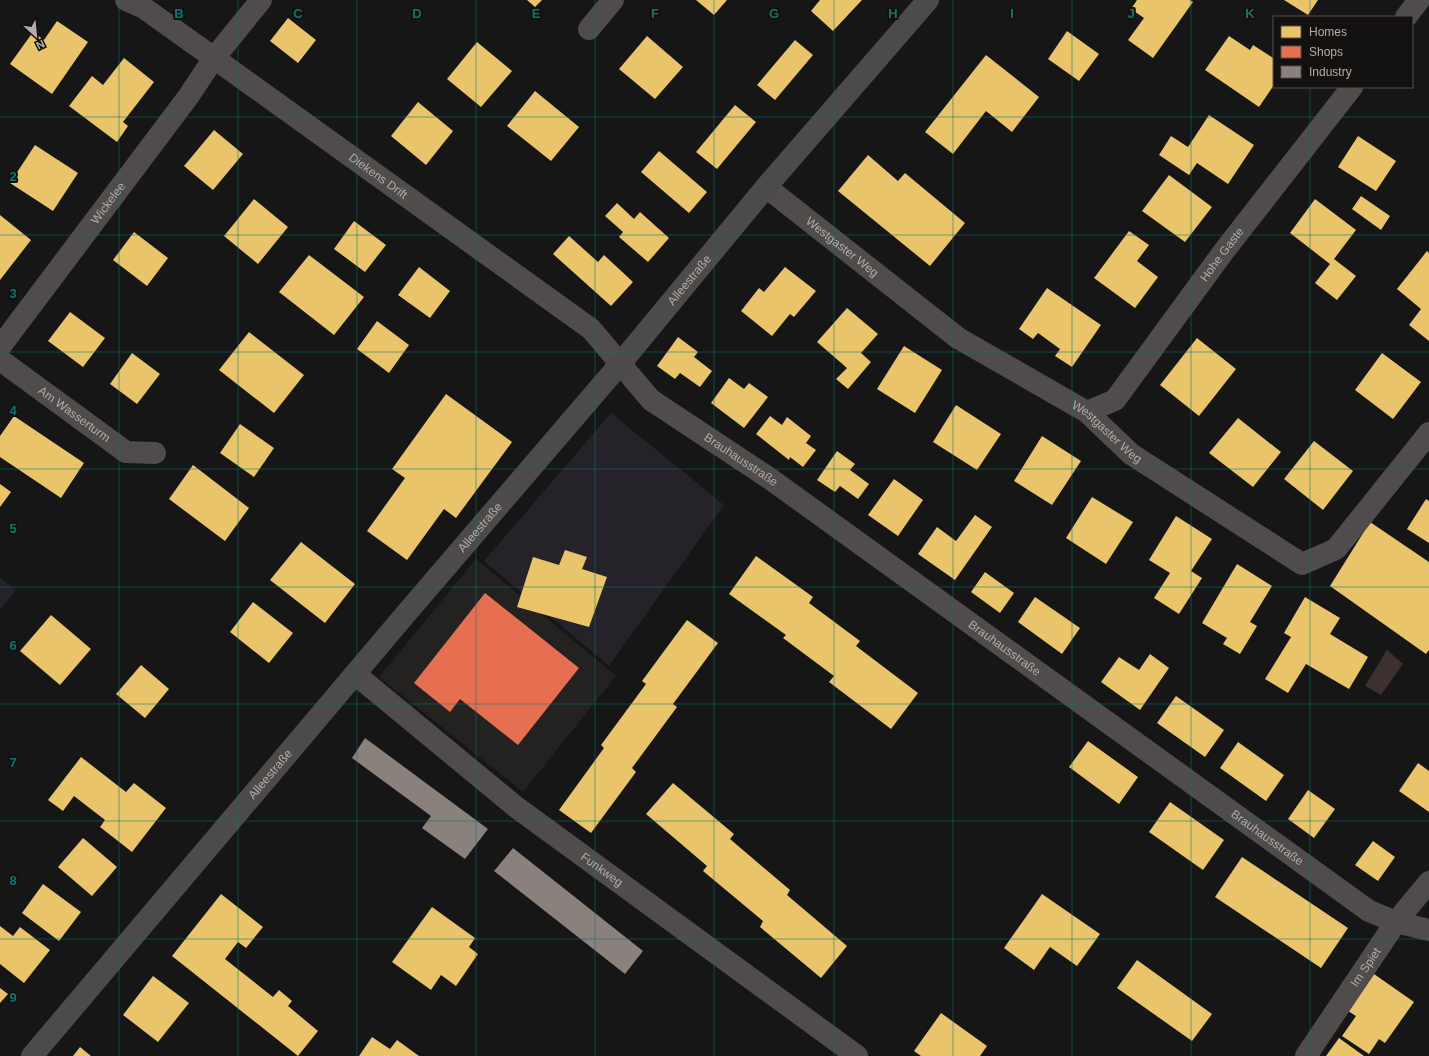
<svg xmlns="http://www.w3.org/2000/svg" width="1429" height="1056" viewBox="0 0 1429 1056" font-family="Helvetica,sans-serif">
<style>
.built{fill:#232220}
.green{fill:#262229}
.water{fill:#3f3030}
.homes{fill:#e9c46a}
.shops{fill:#e76f51}
.industry{fill:#8a817c}
.lines{fill:none;stroke-linecap:round;stroke-linejoin:round}
.minor{stroke:#4f4c4b;stroke-width:22}
.secondary{stroke:#4d4a4a;stroke-width:22}
.grid{fill:none;stroke:#0f766e;stroke-width:1;stroke-opacity:0.55}
.labels{text-anchor:middle;stroke-width:4;stroke-linejoin:round;paint-order:stroke}
.street-label{font-size:12px;fill:#b6aba8;stroke:#121110}
.grid-label{font-size:13px;text-anchor:middle;font-weight:bold;fill:#0f766e;stroke:#121110;stroke-width:4;stroke-linejoin:round;paint-order:stroke}
</style>
<rect width="100%" height="100%" fill="#161616"/>
<path class="built" d="M476,559L616,676L523,792L379,677Z"/>
<path class="green" d="M611,413L724,505L609,666L484,561Z
M0,578L16,590L0,610Z"/>
<path class="water" d="M1387,650L1403,664L1381,695L1365,686Z"/>
<path class="homes" d="M527,0H542L535,7Z
M696,0H727L714,15Z
M820,0H862L833,31L811,11Z
M1137,0H1190L1193,2L1153,58L1128,40L1144,18L1131,9Z
M1284,0H1318L1308,15Z
M288,18L316,40L298,63L270,41Z
M57,21L88,42L52,94L10,64L33,32L44,40Z
M1067,31L1099,54L1079,81L1048,59Z
M647,36L683,67L655,99L619,69Z
M1229,36L1250,50L1253,45L1273,58L1274,56V85L1259,107L1205,70Z
M795,40L813,55L775,100L757,85Z
M477,42L512,71L481,107L447,79Z
M986,55L1039,97L1012,132L986,111L953,154L925,132Z
M124,58L154,82L123,122L128,126L117,142L69,106L92,76L103,85Z
M535,91L579,127L551,161L507,126Z
M418,102L453,131L426,165L391,136Z
M735,105L756,122L717,169L696,152Z
M1209,115L1254,145L1228,184L1197,163L1189,175L1159,155L1171,136L1188,147Z
M214,130L243,154L213,190L184,166Z
M1358,136L1396,161L1376,191L1338,167Z
M35,145L78,173L53,211L10,183Z
M659,151L707,192L689,213L641,172Z
M868,155L898,181L905,173L965,223L930,266L838,191Z
M1169,175L1212,207L1185,242L1142,211Z
M1361,196L1390,216L1381,230L1352,209Z
M254,199L288,227L258,264L224,236Z
M1315,199L1356,230L1334,259L1356,276L1337,300L1315,283L1330,264L1290,233Z
M617,203L634,219L640,212L669,238L648,262L619,237L623,232L605,216Z
M0,215L31,240L0,280Z
M354,221L386,245L365,272L334,249Z
M1129,231L1149,245L1137,261L1158,277L1135,308L1094,278Z
M134,232L168,258L147,286L113,260Z
M569,236L598,262L604,255L633,282L611,306L553,254Z
M1427,251L1429,253V341L1409,325L1421,309L1397,289Z
M309,255L364,297L334,335L279,292Z
M419,267L450,291L430,318L398,295Z
M785,267L816,291L794,317L790,314L772,336L741,311L759,288L764,292Z
M1047,288L1101,325L1072,367L1055,356L1060,349L1038,333L1033,339L1019,329Z
M847,308L878,334L861,353L871,362L848,389L836,379L847,368L817,342Z
M70,312L105,338L83,367L48,341Z
M377,321L409,345L389,373L357,349Z
M249,332L304,375L274,413L219,370Z
M678,337L698,352L694,357L712,371L700,387L680,373L675,379L657,366Z
M1197,338L1236,369L1199,416L1160,385Z
M904,346L942,370L915,413L877,389Z
M132,353L160,374L137,404L110,384Z
M1382,353L1421,382L1393,419L1355,390Z
M729,378L744,389L749,383L768,397L744,428L711,403Z
M446,394L512,442L456,518L444,509L407,560L367,531L405,478L392,469Z
M956,405L1001,434L977,470L933,442Z
M14,416L84,463L61,498L0,457V436Z
M770,416L782,425L787,417L811,436L806,443L816,450L803,467L790,457L789,460L756,434Z
M1238,418L1281,452L1253,487L1209,453Z
M240,424L274,448L254,477L220,453Z
M1042,436L1081,461L1052,505L1014,481Z
M1314,441L1353,471L1323,510L1284,479Z
M837,451L855,464L850,470L869,484L858,499L840,486L835,492L817,480Z
M193,465L249,508L225,541L169,499Z
M894,479L923,500L898,536L868,515Z
M0,484L11,492L0,507Z
M1092,497L1133,522L1106,564L1066,538Z
M1426,499L1429,501V543L1407,529Z
M975,515L992,527L955,580L918,554L937,527L956,541Z
M1176,516L1212,539L1191,571L1202,578L1179,614L1154,598L1170,573L1149,560Z
M1370,522L1429,562V650L1426,654L1330,586Z
M301,542L355,584L325,623L270,580Z
M565,550L587,557L582,569L607,577L589,627L517,607L533,557L559,565Z
M756,556L813,597L809,603L860,641L856,646L918,693L891,729L829,682L834,676L783,638L786,635L729,594Z
M1237,564L1272,586L1250,622L1257,626L1240,654L1223,644L1227,638L1202,623Z
M985,572L1014,593L1000,613L971,592Z
M1035,597L1080,628L1062,654L1018,622Z
M1305,597L1340,618L1330,634L1368,657L1349,689L1306,664L1288,693L1265,679L1291,637L1284,633Z
M253,602L293,633L269,663L230,632Z
M51,615L91,649L60,685L20,651Z
M687,620L718,643L673,704L677,707L632,768L636,772L591,833L559,810L604,748L601,745L646,684L642,681Z
M1150,654L1169,668L1140,710L1101,682L1119,657L1139,670Z
M141,665L169,689L145,718L116,694Z
M1176,696L1224,730L1205,757L1157,723Z
M1088,741L1138,777L1119,804L1069,767Z
M1238,742L1284,775L1266,801L1220,768Z
M81,757L126,792L134,783L166,808L132,852L100,827L105,820L74,796L63,811L48,800Z
M1418,763L1429,771V812L1399,791Z
M673,783L734,834L730,839L790,890L787,895L847,946L821,978L760,927L763,921L703,871L707,866L646,814Z
M1308,790L1335,809L1314,838L1288,819Z
M1170,802L1224,840L1203,870L1149,832Z
M83,838L117,867L92,896L58,867Z
M1373,841L1395,857L1378,881L1355,865Z
M1242,857L1348,928L1321,968L1215,897Z
M43,884L81,912L59,941L22,913Z
M221,894L263,927L246,948L238,942L225,959L273,997L279,990L292,1001L288,1006L318,1031L298,1056L172,956Z
M1042,894L1100,934L1077,966L1050,947L1034,970L1004,948Z
M432,907L475,938L469,947L478,954L456,986L441,975L431,990L392,962Z
M0,926L13,936L20,927L50,950L24,983L0,964Z
M1137,960L1212,1014L1192,1041L1117,988Z
M1374,974L1414,1002L1385,1043L1379,1039L1369,1054L1342,1036L1356,1016L1348,1011Z
M153,976L189,1003L158,1042L123,1015Z
M0,988L8,994L0,1003Z
M941,1013L987,1046L980,1056H921L914,1051Z
M372,1037L390,1049L397,1040L419,1056H359Z
M1339,1038L1364,1056H1326Z
M80,1047L91,1056H73Z"/>
<path class="shops" d="M485,593L579,668L518,745L460,699L450,712L414,683Z"/>
<path class="industry" d="M365,738L488,829L465,859L422,828L431,816L352,758Z
M513,848L643,951L625,974L494,871Z"/>
<g class="lines">
<g class="minor">
<path id="s1" d="M126,0L144,8L214,58L591,329L651,400L769,478L1369,911L1396,922L1429,930"/>
<path d="M1406,17L1419,0"/>
<path d="M589,29L613,0"/>
<path id="s2" d="M766,187L958,338L1087,412L1131,454L1302,564L1336,549L1429,433"/>
<path id="s3" d="M0,347L188,97L214,58L261,0"/>
<path id="s4" d="M0,360L126,452L155,453"/>
<path id="s5" d="M1087,412L1115,400L1224,251L1352,87"/>
<path id="s6" d="M355,674L516,807L857,1056"/>
<path id="s7" d="M1306,1056L1396,922L1429,882"/>
</g>
<path class="secondary" id="s8" d="M32,1056L404,616L620,364L766,187L928,0"/>
</g>
<path class="grid" d="M119,0V1056M238,0V1056M357,0V1056M476,0V1056M595,0V1056M714,0V1056M834,0V1056M953,0V1056M1072,0V1056M1191,0V1056M1310,0V17M1310,87V1056M0,117H1429M0,235H1429M0,352H1429M0,469H1429M0,587H1429M0,704H1429M0,821H1429M0,939H1429"/>
<g class="labels">
<g class="street-label">
<text dy="4" stroke="none"><textPath href="#s1" startOffset="308">Diekens Drift</textPath></text>
<text dy="4" stroke="none"><textPath href="#s3" startOffset="180">Wickelee</textPath></text>
<text dy="4" stroke="none"><textPath href="#s2" startOffset="97">Westgaster Weg</textPath></text>
<text dy="4" stroke="none"><textPath href="#s5" startOffset="211">Hohe Gaste</textPath></text>
<text dy="4" stroke="none"><textPath href="#s8" startOffset="1017">Alleestraße</textPath></text>
<text dy="4" stroke="none"><textPath href="#s4" startOffset="92">Am Wasserturm</textPath></text>
<text dy="4" stroke="none"><textPath href="#s2" startOffset="421">Westgaster Weg</textPath></text>
<text dy="4" stroke="none"><textPath href="#s1" startOffset="771">Brauhausstraße</textPath></text>
<text dy="4" stroke="none"><textPath href="#s8" startOffset="693">Alleestraße</textPath></text>
<text dy="4" stroke="none"><textPath href="#s1" startOffset="1095">Brauhausstraße</textPath></text>
<text dy="4" stroke="none"><textPath href="#s8" startOffset="369">Alleestraße</textPath></text>
<text dy="4" stroke="none"><textPath href="#s1" startOffset="1419">Brauhausstraße</textPath></text>
<text dy="4" stroke="none"><textPath href="#s6" startOffset="315">Funkweg</textPath></text>
<text dy="4" stroke="none"><textPath href="#s7" startOffset="107">Im Spiet</textPath></text>
</g>
</g>
<g class="grid-label">
<text x="179" y="18">B</text>
<text x="298" y="18">C</text>
<text x="417" y="18">D</text>
<text x="536" y="18">E</text>
<text x="655" y="18">F</text>
<text x="774" y="18">G</text>
<text x="893" y="18">H</text>
<text x="1012" y="18">I</text>
<text x="1131" y="18">J</text>
<text x="1250" y="18">K</text>
<text x="13" y="181">2</text>
<text x="13" y="298">3</text>
<text x="13" y="415">4</text>
<text x="13" y="533">5</text>
<text x="13" y="650">6</text>
<text x="13" y="767">7</text>
<text x="13" y="885">8</text>
<text x="13" y="1002">9</text>
</g>
<rect x="1273" y="16" width="140" height="72" fill="#121110" stroke="#544f4d"/>
<rect x="1281" y="26" width="20" height="12" fill="#e9c46a" stroke="#544f4d"/>
<text x="1309" y="36" font-size="12" fill="#b6aba8">Homes</text>
<rect x="1281" y="46" width="20" height="12" fill="#e76f51" stroke="#544f4d"/>
<text x="1309" y="56" font-size="12" fill="#b6aba8">Shops</text>
<rect x="1281" y="66" width="20" height="12" fill="#8a817c" stroke="#544f4d"/>
<text x="1309" y="76" font-size="12" fill="#b6aba8">Industry</text>
<g transform="translate(36 36) rotate(153)" stroke="#121110" stroke-width="3" paint-order="stroke">
<path d="M0-3L7 15L0 10L-7 15Z" fill="#b6aba8"/>
<text y="-6" font-size="11" font-weight="bold" text-anchor="middle" fill="#b6aba8">N</text>
</g>
</svg>
